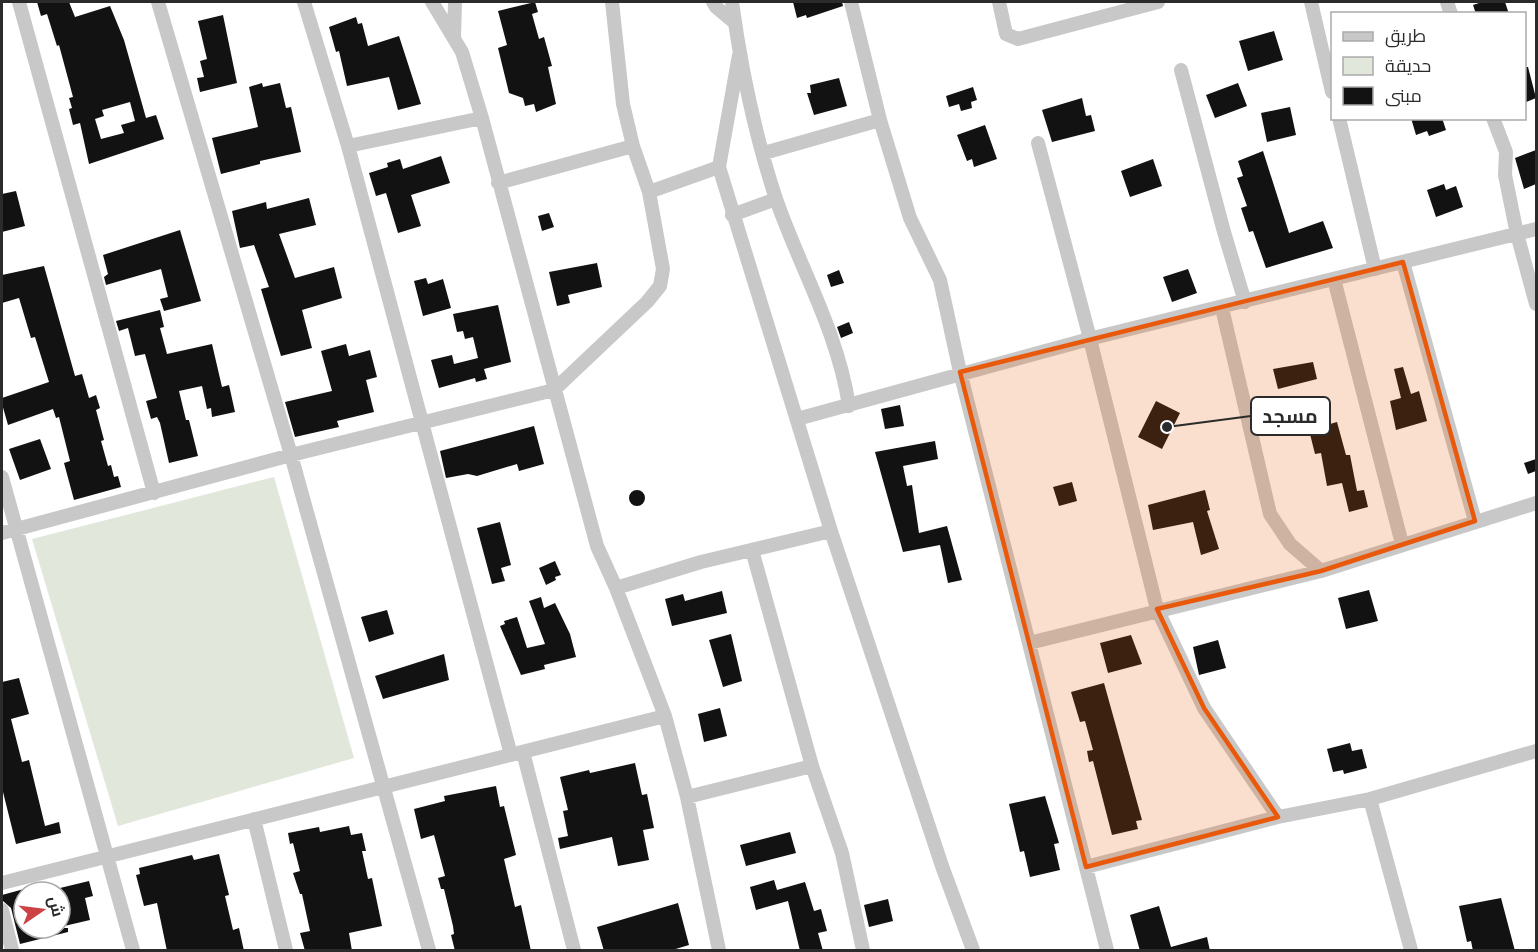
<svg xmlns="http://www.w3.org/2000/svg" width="1538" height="952" viewBox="0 0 1538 952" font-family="Roboto,Cairo,sans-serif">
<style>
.green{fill:#e1e7da}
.building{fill:#121212;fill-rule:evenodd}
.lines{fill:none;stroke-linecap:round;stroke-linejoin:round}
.minor{stroke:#c8c8c8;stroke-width:14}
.marked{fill:#e8590c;fill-opacity:0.2;stroke:#e8590c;stroke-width:4.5;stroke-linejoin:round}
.leader{fill:none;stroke:#2b2b2b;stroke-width:2}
.callout-dot{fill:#2b2b2b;stroke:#fff;stroke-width:2}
.callout{fill:#fff;stroke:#2b2b2b;stroke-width:2}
.callout-label{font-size:20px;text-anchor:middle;font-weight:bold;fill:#2b2b2b}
</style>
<rect width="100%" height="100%" fill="#fff"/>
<path class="green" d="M274,477L354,758L118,826L32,539Z"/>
<path class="building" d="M37,2H69L75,17L110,6L124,40L146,118L156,115L164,139L89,164L80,123L73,125L69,109L72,108L69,98L73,97L59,45L57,46L47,14L41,16ZM130,102L135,121L121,125L124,133L101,139L95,119L104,116L102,110Z
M535,2L538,12L532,14L539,39L544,37L552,66L548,67L556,104L536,112L534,104L525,106L523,98L509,93L498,48L507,45L498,11Z
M793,2H842L843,6L807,18L806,15L797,18Z
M1482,2H1505L1509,14H1476L1473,5Z
M223,15L237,83L200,92L197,78L204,77L200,61L207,59L198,21Z
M356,17L358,24L362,23L368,46L399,36L421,104L398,110L389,77L347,86L339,51L336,52L329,27Z
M1274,31L1283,60L1248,71L1239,41Z
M1524,67H1528L1536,98L1524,103Z
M839,78L847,106L814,115L807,93H811L810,85Z
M262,83L263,87L280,83L286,108L291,107L301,152L260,161V164L221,174L212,138L258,127L249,87Z
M1238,83L1247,106L1215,118L1206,95Z
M973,87L977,100L971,102L972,108L961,111L959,104L949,107L946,96Z
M1082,98L1086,116L1091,115L1095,131L1052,142L1042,110Z
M1290,107L1296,135L1267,142L1261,113Z
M1411,118H1442L1446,130L1429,136L1427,131L1416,135Z
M985,125L997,159L974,167L972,159L967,161L957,135Z
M1536,150V184L1524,189L1515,158Z
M1263,151L1289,233L1323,221L1333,248L1266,268L1253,231L1249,232L1241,208L1247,206L1237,178L1243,176L1238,161Z
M441,156L450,183L411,195L421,226L398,233L386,193L376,196L369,173L388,167L387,163L400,159L403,169Z
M1153,159L1162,186L1130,197L1121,171Z
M1444,184L1446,190L1456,186L1463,207L1436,217L1427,190Z
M16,191L25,226L2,232V194Z
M309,198L316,225L279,234L295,278L334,267L342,298L302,310L312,348L281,356L261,289L269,287L254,245L240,248L232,211L266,202L267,209Z
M549,213L554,227L542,231L538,216Z
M180,230L201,301L164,311L160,299L168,297L161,269L106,285L104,277L108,274L103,255Z
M597,263L602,287L568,295L570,303L557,306L549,272Z
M44,266L75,376L82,374L89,398L96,395L100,408L96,410L104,440L101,441L108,466L111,465L114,477L118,476L121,487L74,500L64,463L70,461L59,417L56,418L53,409L8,425L2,404V398L49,382L35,337L31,338L19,298L2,303V275Z
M1188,269L1197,293L1172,302L1163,277Z
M839,270L844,283L831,287L827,275Z
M426,278L428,284L443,279L451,308L423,316L414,281Z
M498,305L511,362L484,369L487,379L476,382L475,378L439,388L431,360L452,355L454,364L478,358L473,337L465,339L463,331L457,332L453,314Z
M160,310L164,327L160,328L167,354L212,344L222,387L229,385L235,412L212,417L211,408L207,409L202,386L179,391L186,420H189L198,456L169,463L160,423L157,417L151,419L146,401L157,398L145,354L135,356L128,328L119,331L116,321Z
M849,322L853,333L841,338L837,327Z
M346,344L349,356L370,350L377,377L366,380L374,412L337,421L339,427L295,437L285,402L332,391L321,351Z
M1313,362L1317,379L1278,389L1273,369Z
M1403,367L1411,394L1419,391L1427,421L1396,430L1390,401L1401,398L1394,369Z
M1156,401L1180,413L1162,449L1138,437Z
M900,405L904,426L885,429L881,409Z
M1337,422L1346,455H1350L1357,491L1364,490L1368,507L1349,512L1342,483L1327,486L1321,453L1315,454L1309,430Z
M534,426L544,464L519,471L517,464L477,476L468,474L446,478L440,451Z
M40,439L51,469L20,480L9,449Z
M935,441L938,459L903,466L907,486L912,485L919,533L947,526L962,580L948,583L940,545L903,552L875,452Z
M1536,459V471L1528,474L1524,463Z
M1072,482L1077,501L1059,506L1053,487Z
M1205,490L1210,510L1207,511L1219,549L1201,555L1193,522L1153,530L1148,505Z
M629 498a8 8 0 1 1 16 0a8 8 0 1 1-16 0Z
M500,522L511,565L501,568L505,581L492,584L477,528Z
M555,561L561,575L555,577L556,580L546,585L539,568Z
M1369,590L1378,621L1346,629L1338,598Z
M722,591L727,613L672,626L665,599L683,594L685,601Z
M541,597L544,608L555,603L570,634L576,657L544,665L545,669L521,675L500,626L505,624L504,621L517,617L527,648L545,644L529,601Z
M387,610L394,634L369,642L361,617Z
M731,634L742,681L723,687L709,640Z
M1131,635L1142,664L1108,673L1100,643Z
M1218,640L1226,668L1199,675L1193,647Z
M444,654L449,680L383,699L375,676Z
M19,678L29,714L11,719L22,762L29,760L45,826L59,822L61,833L16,844L2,788V682Z
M1104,683L1142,820L1136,821L1138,829L1112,835L1093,761L1089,762L1087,751L1093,750L1085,721L1080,722L1071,692Z
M720,708L727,736L704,742L698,714Z
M1350,743L1352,751L1362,749L1367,768L1344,774L1343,770L1333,772L1327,749Z
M635,763L642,795L647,794L654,828L643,830L649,860L618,866L612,837L560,849L558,838L568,836L563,811L568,810L560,777L589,770L590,773Z
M496,786L500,807L504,806L516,855L504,859L515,907L521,905L531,951H455L451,935L454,934L453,926L444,889H441L438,878L445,876L434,835L421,839L414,809L445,801L444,796Z
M1045,796L1059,843L1054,844L1060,870L1030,877L1024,851L1020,852L1009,804Z
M349,826L351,835L362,833L366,851H362L368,879L372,878L382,926L349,933L352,951H305L300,933L310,931L302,894H300L293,873L300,871L293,843L290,844L288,833L319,827L320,832Z
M790,832L796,853L746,866L740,845Z
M219,854L229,895L225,896L233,930L239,928L244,951H167L157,903L144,906L136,875L140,874L139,868L192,855L194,860Z
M774,880L777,890L805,882L814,911L821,909L827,931L818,933L823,951H800L788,901L756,910L750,887Z
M89,881L93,896L85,898L90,920L60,927V888Z
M24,889V928H68V932L20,944L11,908L3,901L2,895Z
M1501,898L1515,951H1473L1471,941L1467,942L1459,906Z
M888,899L893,921L869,927L864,905Z
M678,903L689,945L669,951H604L597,927Z
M1159,906L1171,947L1207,937L1210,951H1140L1130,915Z"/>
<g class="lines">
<path class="minor" d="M19,2L154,493
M158,2L291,455L429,950
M304,2L348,146L511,755
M432,2L462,52L482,118L597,546L616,588L701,562L831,531
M612,2L623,104L633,146L649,192
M713,2L716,7L735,23
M732,2C741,68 755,135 776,199C800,268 838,332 849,406
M999,2L1006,34L1018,39L1158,2
M1311,2L1332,92
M1447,2L1451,14
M454,38L455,2
M739,55L719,167L831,531L942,866L973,950
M1181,70L1224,232L1245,302
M1339,118L1375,269
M1493,118L1506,152L1505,175L1517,234L1536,304
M880,120L910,218L940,280L960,372L1107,950
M1038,143L1088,331L1157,609L1204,708L1278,817
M348,146L482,118
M764,153L880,120L851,2
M498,183L633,146
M732,215L776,199
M1403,262L1475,521
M1334,279L1402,544
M1222,308L1270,514L1290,544L1321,571
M797,419L1093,338L1536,229
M2,477L133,950
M2,533L291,455L554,390L647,302L660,286L663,269L649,192L719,167
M616,588L665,716L687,797L719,950
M1029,643L1321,571L1536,503
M523,752L574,950
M812,766L842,853L863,950
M687,797L812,766L752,550
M1370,799L1411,950
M254,819L286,950
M1086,867L1278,817L1370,799L1536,751
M2,883L665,716
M2,910L12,950"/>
</g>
<path class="marked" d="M1403,262L1475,521L1321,571L1157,609L1204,708L1278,817L1086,867L960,372Z"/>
<path class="leader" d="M1167 427L1251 416"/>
<circle class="callout-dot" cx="1167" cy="427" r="6"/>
<rect class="callout" x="1251" y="397" width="79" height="38" rx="6"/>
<g class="callout-label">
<text x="1290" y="423">مسجد</text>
</g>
<rect width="1538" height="952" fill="none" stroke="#2b2b2b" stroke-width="6"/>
<rect x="1331" y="12" width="195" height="108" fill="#ffffff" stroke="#aaaaaa" stroke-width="1.5"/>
<rect x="1343" y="32" width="30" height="9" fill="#c8c8c8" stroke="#aaaaaa" stroke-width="1.5"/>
<text x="1385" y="42" font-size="18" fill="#2b2b2b">طريق</text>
<rect x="1343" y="57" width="30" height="18" fill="#e1e7da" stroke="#aaaaaa" stroke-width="1.5"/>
<text x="1385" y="72" font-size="18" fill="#2b2b2b">حديقة</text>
<rect x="1343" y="87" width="30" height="18" fill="#121212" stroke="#aaaaaa" stroke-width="1.5"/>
<text x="1385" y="102" font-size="18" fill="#2b2b2b">مبنى</text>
<g transform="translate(42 910) rotate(76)"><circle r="28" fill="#ffffff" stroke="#aaaaaa" stroke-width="1.5"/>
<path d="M0-4.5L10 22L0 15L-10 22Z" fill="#cd4244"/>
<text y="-9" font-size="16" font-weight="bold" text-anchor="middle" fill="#2b2b2b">ش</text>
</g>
</svg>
